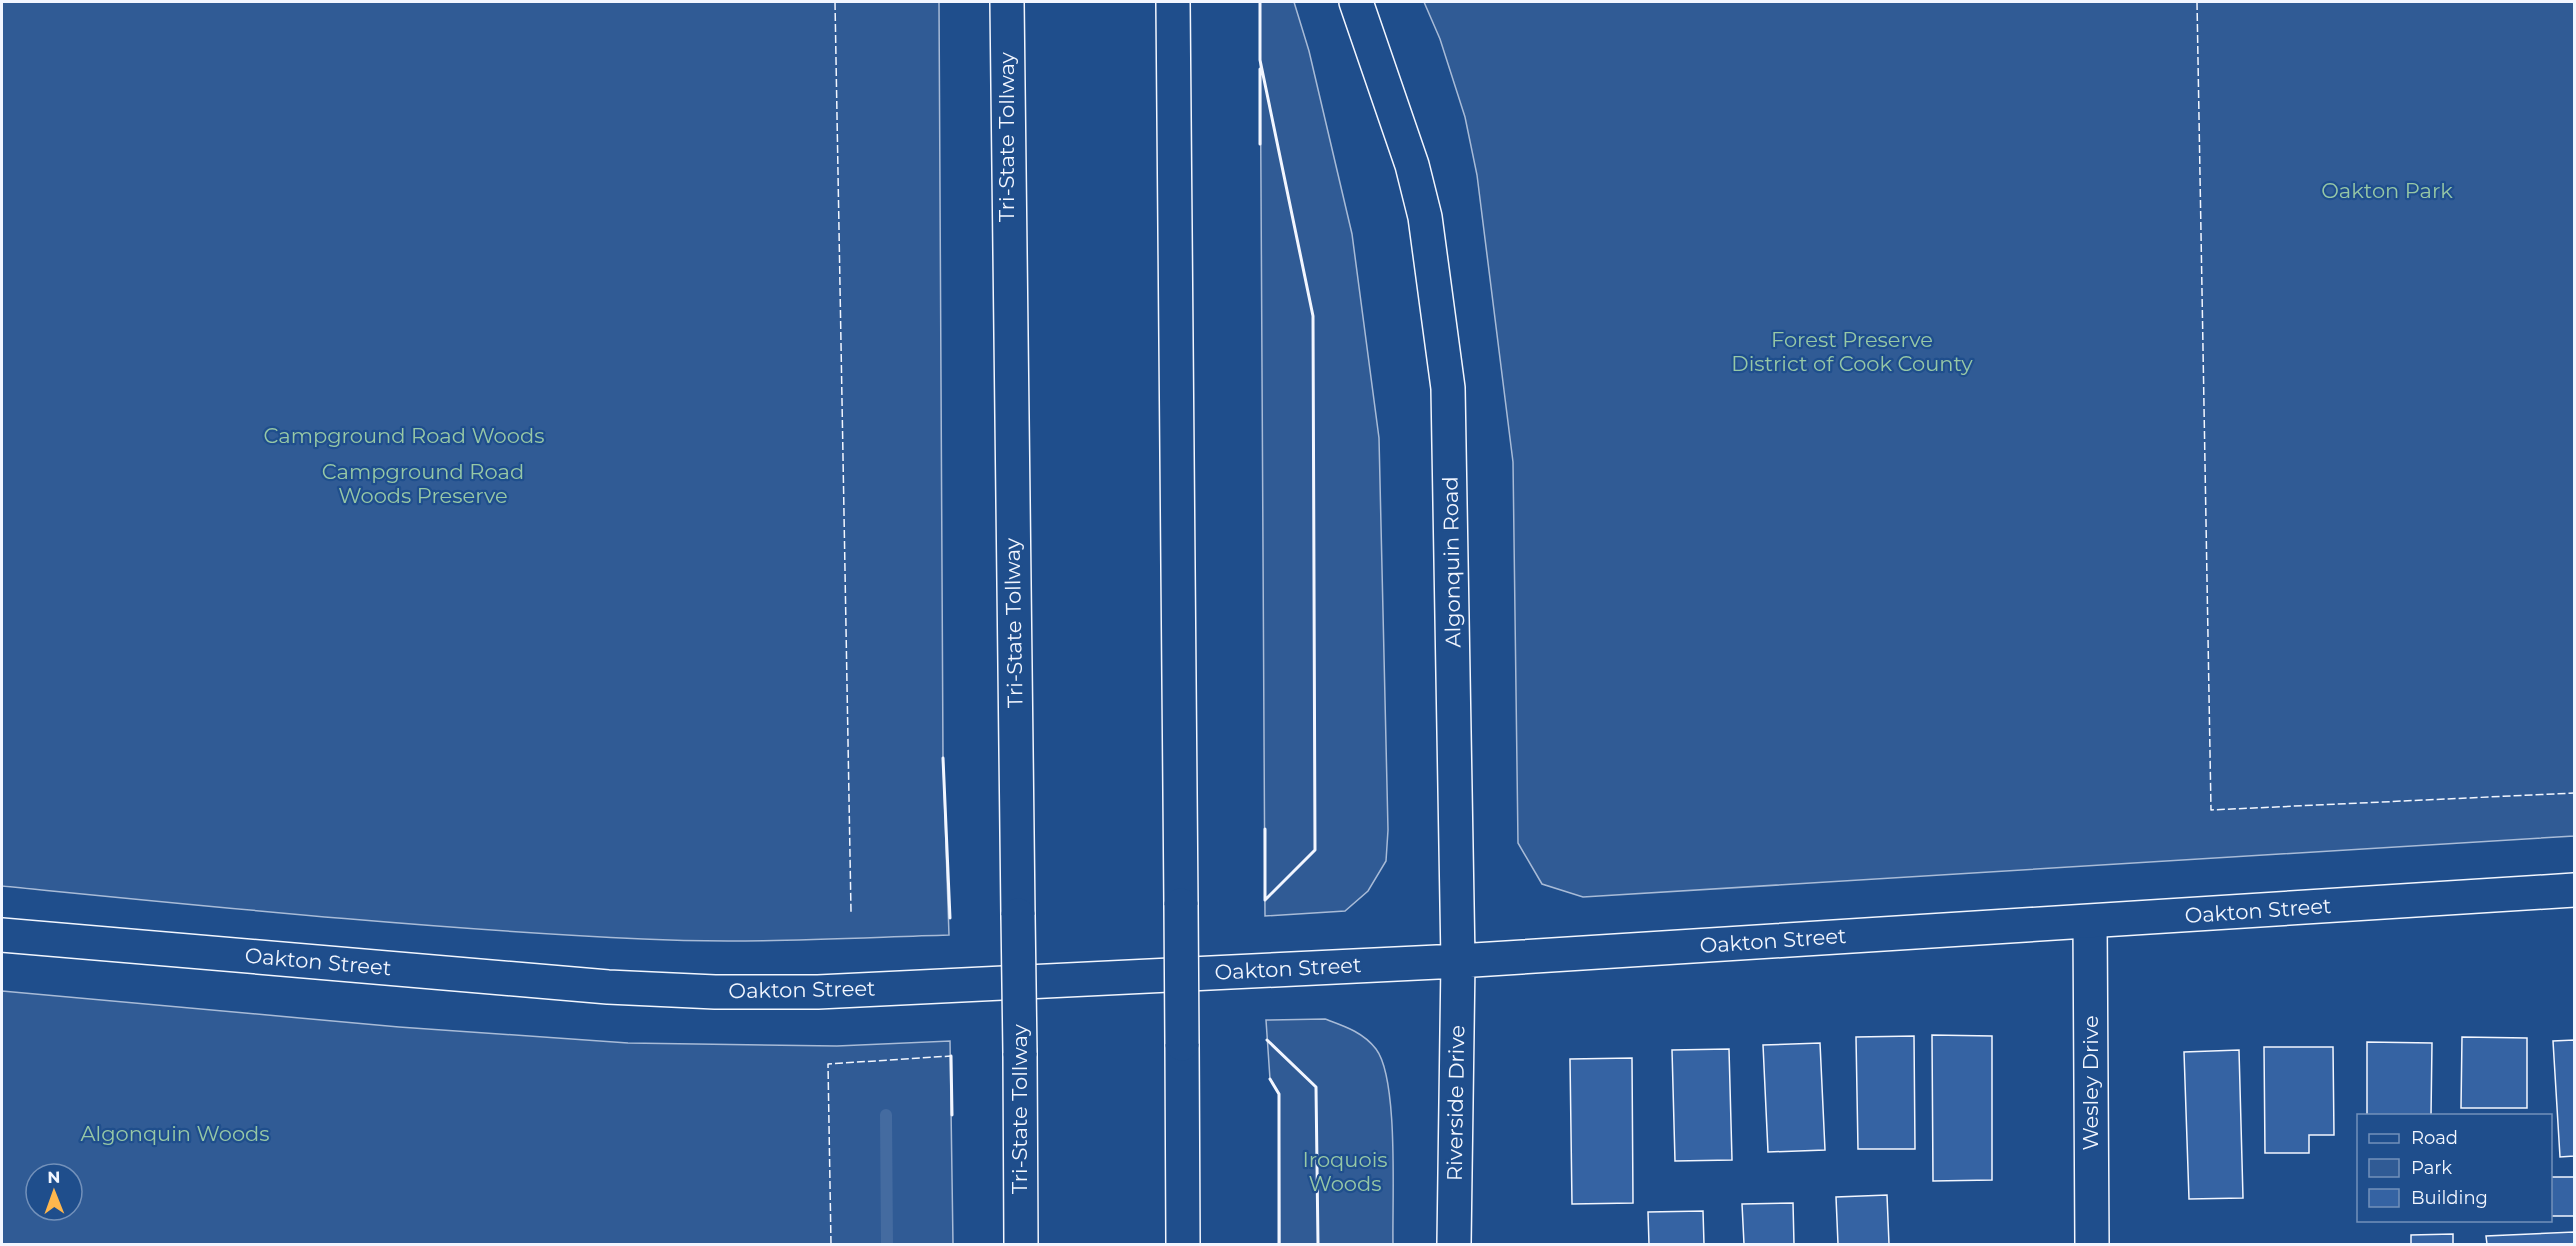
<svg xmlns="http://www.w3.org/2000/svg" width="2576" height="1246" viewBox="0 0 2576 1246" font-family="Montserrat,sans-serif">
<style>
.green{fill:#305b95;stroke:#a8bbd7;stroke-width:1.5;fill-rule:evenodd}
.lines{fill:none;stroke-linecap:round;stroke-linejoin:round}
.stream{stroke:#446ba0;stroke-width:12}
.building{fill:#3563a3;stroke:#f2f6ff;stroke-width:1.5}
.street-casing{stroke:#f2f6ff;stroke-width:36}
.secondary-casing{stroke:#f2f6ff;stroke-width:36}
.highway-casing{stroke:#f2f6ff;stroke-width:36}
.street{stroke:#1f4e8c;stroke-width:33}
.secondary{stroke:#1f4e8c;stroke-width:33}
.highway{stroke:#1f4e8c;stroke-width:33}
.highway-bridge-casing{stroke:#f2f6ff;stroke-width:36;stroke-linecap:butt}
.highway-bridge{stroke:#1f4e8c;stroke-width:33}
.fence{stroke:#f2f6ff;stroke-width:1.5;stroke-dasharray:8 3;stroke-linecap:butt}
.wall{stroke:#f2f6ff;stroke-width:3}
.labels{text-anchor:middle;stroke-width:4.5;stroke-linejoin:round;paint-order:stroke}
.street-label{font-size:21px;fill:#f2f6ff;stroke:#1f4e8c}
.park-label{font-size:21px;fill:#97c8a6;stroke:#1f4e8c}
</style>
<rect width="100%" height="100%" fill="#1f4e8c"/>
<path class="green" d="M2,2H939L943,758L949,935C847,938 745,944 643,939C429,929 215,907 2,886Z
M1260,2H1294L1309,51L1352,234L1379,438L1388,830L1386,861L1368,891L1345,911L1265,916Z
M1424,2H2574V836L1583,897L1542,884L1518,843L1513,462L1477,175L1465,117L1440,39Z
M2,991L399,1027L628,1043L837,1046L950,1041L953,1244H2ZM36,1174H72V1210H36Z
M1325,1019C1344,1026 1363,1032 1376,1049C1399,1079 1392,1202 1393,1244H1280L1279,1094L1270,1079L1266,1020Z"/>
<g class="lines">
<path class="stream" d="M886,1115L887,1244"/>
</g>
<path class="building" d="M1932,1035L1992,1036V1180L1933,1181Z
M1914,1036L1915,1149H1858L1856,1037Z
M2462,1037L2527,1038V1108H2461Z
M2574,1040V1156L2560,1157L2553,1041Z
M2367,1042L2432,1043L2431,1116H2367Z
M1820,1043L1825,1150L1768,1152L1763,1045Z
M2264,1047H2333L2334,1135H2309V1153H2265Z
M1729,1049L1732,1160L1675,1161L1672,1050Z
M2239,1050L2243,1198L2189,1199L2184,1052Z
M1632,1058L1633,1203L1572,1204L1570,1059Z
M2550,1177H2574V1216H2550Z
M1887,1195L1889,1244H1838L1836,1197Z
M1793,1203L1794,1244H1744L1742,1204Z
M1703,1211L1704,1244H1649L1648,1212Z
M2574,1232V1244H2487L2486,1236Z
M2453,1234V1244H2411V1235Z"/>
<g class="lines">
<g class="street-casing">
<path id="street" d="M2090,922L2092,1244"/>
</g>
<g class="secondary-casing">
<path id="secondary" d="M1356,2L1412,165L1425,217L1448,388L1458,961L1454,1244
M2,935L608,987L715,992H818L1458,961L2574,890"/>
</g>
<g class="highway-casing">
<path id="highway" d="M1007,2L1018,915
M1173,2L1181,905
M1182,1044L1183,1244
M1020,1053L1021,1244"/>
</g>
<use href="#street" class="street"/>
<use href="#secondary" class="secondary"/>
<use href="#highway" class="highway"/>
<g class="highway-bridge-casing">
<path id="highway-bridge" d="M1181,905L1182,1044
M1018,915L1020,1053"/>
</g>
<use href="#highway-bridge" class="highway-bridge"/>
<path class="fence" d="M835,2L851,912
M2197,2L2211,810L2574,793
M831,1244L828,1064L951,1056"/>
<path class="wall" d="M1260,2V60L1313,316L1315,850L1265,900
M1260,144V69
M943,758L950,918
M1265,829V900
M1267,1040L1316,1087L1318,1244
M951,1056L952,1115
M1270,1079L1279,1094V1244"/>
</g>
<g class="labels">
<g class="street-label">
<text transform="translate(1007 137) rotate(-90)" y="7">Tri-State Tollway</text>
<text transform="translate(1452 562) rotate(-91)" y="7">Algonquin Road</text>
<text transform="translate(1014 623) rotate(-91)" y="7">Tri-State Tollway</text>
<text transform="translate(2258 911) rotate(-4)" y="7">Oakton Street</text>
<text transform="translate(1773 941) rotate(-4)" y="7">Oakton Street</text>
<text transform="translate(318 962) rotate(5)" y="7">Oakton Street</text>
<text transform="translate(1288 969) rotate(-3)" y="7">Oakton Street</text>
<text transform="translate(802 990) rotate(-1)" y="7">Oakton Street</text>
<text transform="translate(2091 1083) rotate(-90)" y="7">Wesley Drive</text>
<text transform="translate(1456 1103) rotate(-89)" y="7">Riverside Drive</text>
<text transform="translate(1020 1109) rotate(-90)" y="7">Tri-State Tollway</text>
</g>
<g class="park-label">
<text x="2387" y="198">Oakton Park</text>
<text x="1852" y="347">Forest Preserve<tspan x="1852" dy="24">District of Cook County</tspan></text>
<text x="404" y="443">Campground Road Woods</text>
<text x="423" y="479">Campground Road<tspan x="423" dy="24">Woods Preserve</tspan></text>
<text x="175" y="1141">Algonquin Woods</text>
<text x="1345" y="1167">Iroquois<tspan x="1345" dy="24">Woods</tspan></text>
</g>
</g>
<rect width="2576" height="1246" fill="none" stroke="#f2f6ff" stroke-width="6"/>
<rect x="2357" y="1114" width="195" height="108" fill="#1f4e8c" stroke="#7391ba" stroke-width="1.5"/>
<rect x="2369" y="1134" width="30" height="9" fill="#1f4e8c" stroke="#7391ba" stroke-width="1.5"/>
<text x="2411" y="1144" font-size="18" fill="#f2f6ff">Road</text>
<rect x="2369" y="1159" width="30" height="18" fill="#305b95" stroke="#7391ba" stroke-width="1.5"/>
<text x="2411" y="1174" font-size="18" fill="#f2f6ff">Park</text>
<rect x="2369" y="1189" width="30" height="18" fill="#3563a3" stroke="#7391ba" stroke-width="1.5"/>
<text x="2411" y="1204" font-size="18" fill="#f2f6ff">Building</text>
<g transform="translate(54 1192) rotate(359)"><circle r="28" fill="#1f4e8c" stroke="#7391ba" stroke-width="1.5"/>
<path d="M0-4.5L10 22L0 15L-10 22Z" fill="#ffb74d"/>
<text y="-9" font-size="16" font-weight="bold" text-anchor="middle" fill="#f2f6ff">N</text>
</g>
</svg>
